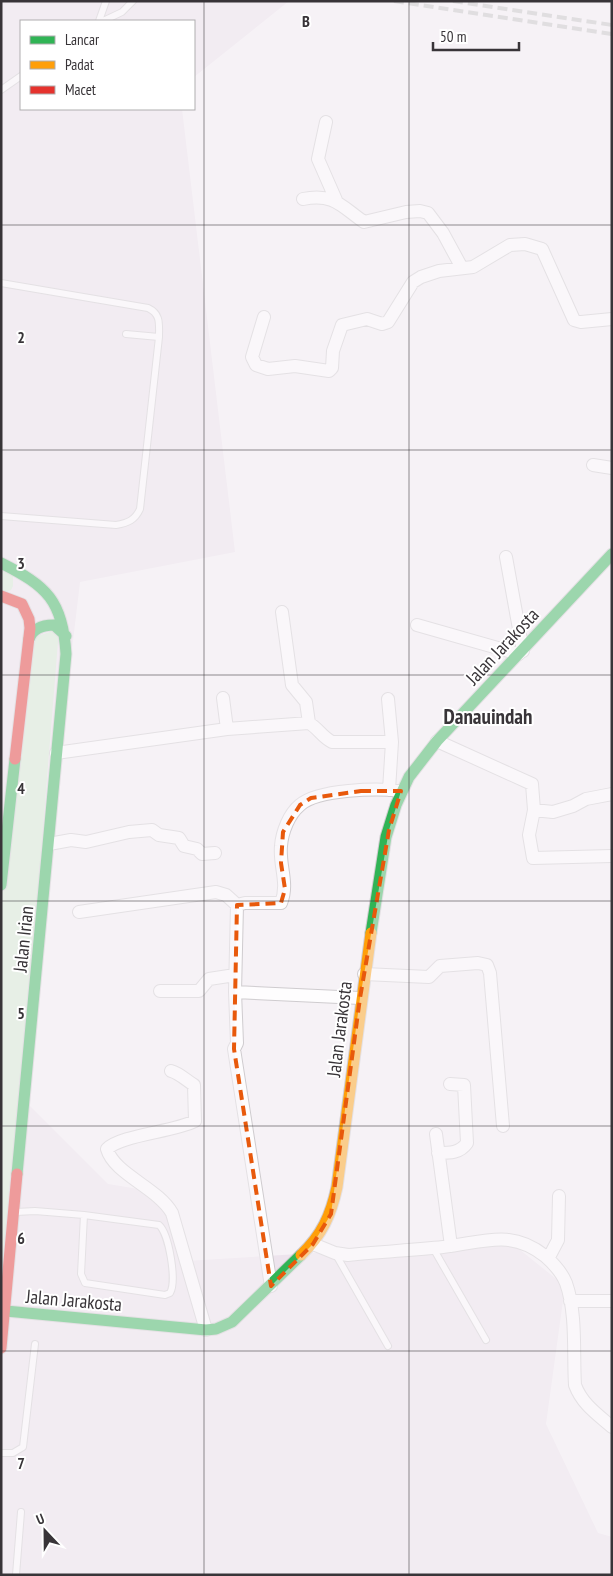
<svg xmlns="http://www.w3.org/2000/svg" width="613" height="1576" viewBox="0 0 613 1576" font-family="'PT Sans Narrow',sans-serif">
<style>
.built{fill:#ede4ed}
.green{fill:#d4ead2}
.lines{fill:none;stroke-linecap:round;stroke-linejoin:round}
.lane-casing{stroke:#cfcccf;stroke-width:8}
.street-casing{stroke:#cfcccf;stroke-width:14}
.fast-casing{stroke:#cfcccf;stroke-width:13}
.slow-casing{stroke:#cfcccf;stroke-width:13}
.jam-casing{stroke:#cfcccf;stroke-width:13}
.lane{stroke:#fefdfe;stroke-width:6}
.street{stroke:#fefdfe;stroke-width:12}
.fast{stroke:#30b455;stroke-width:11}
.slow{stroke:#ff9f0a;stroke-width:11}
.jam{stroke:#e5322d;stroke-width:11}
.rail{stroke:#c6c5c6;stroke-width:4;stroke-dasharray:10 5;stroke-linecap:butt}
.marked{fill:none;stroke:#e8590c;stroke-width:4;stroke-dasharray:10 6;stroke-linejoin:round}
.grid{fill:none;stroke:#383438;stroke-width:1;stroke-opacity:0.55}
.labels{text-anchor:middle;stroke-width:4;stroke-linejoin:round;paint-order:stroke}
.street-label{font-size:19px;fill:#383438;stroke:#fff}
.quarter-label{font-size:21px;font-weight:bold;fill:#383438;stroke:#fff}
.grid-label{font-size:16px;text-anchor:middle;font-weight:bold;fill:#383438;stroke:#fff;stroke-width:4;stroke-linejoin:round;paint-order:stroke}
</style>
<rect width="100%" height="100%" fill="#f6f2f6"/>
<path class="built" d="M1,1H289L194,77V21H21V109H182L235,552L80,582L49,844L24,1100L108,1184L163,1193L186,1261L509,1241L565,1286L546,1424L598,1533L612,1537V1575H1Z"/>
<path class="green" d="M1,564L13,576V586L11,590L1,594Z
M59,629L1,1348V885L29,639Z"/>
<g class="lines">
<g class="lane-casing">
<path id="lane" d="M99,21L106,1
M103,21L122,12L133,1
M1,90L21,76
M1,283L148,308C161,314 159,324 159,337L140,509C135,520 128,523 116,525L1,516
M126,334L159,337
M16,1212L35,1211L84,1215L159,1225C169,1234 177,1281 170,1293L165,1295L85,1283L81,1274L84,1215
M433,1248L486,1340
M335,1253L388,1346
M1,1453H13L23,1447L35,1344
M16,1575L21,1512"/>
</g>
<g class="street-casing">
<path id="street" d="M326,122L318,159L336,200
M303,199C334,193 341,206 364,222L406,212L420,211L428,213L443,233L462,268
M264,317L252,357L256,365L268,369L295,366L329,371L332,368L333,351L342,325L367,319L382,324L388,322L413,282L421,277L439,271L473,267L510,245L525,244L542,249L574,320L581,322L612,319
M593,465L612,468
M506,557L523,651
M282,612L292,685L306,702L309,723
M417,625L519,654
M223,698L227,729
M388,699L392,742L389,790
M437,741L532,784L534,810L553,812L573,806L586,799L612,794
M56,753L227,729L309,723C318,728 322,737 332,742H392
M534,810L529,835L533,858L612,856
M49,844L71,840L86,842L129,832L152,830L159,835L179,838L184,846L197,849L202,854L215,853
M79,912L216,892L226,895L237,905
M364,974L429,977L440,966L478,963L487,965L490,973L503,1126
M160,991H199L209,979L235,975
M235,992L360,998
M171,1071C179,1073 186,1080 194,1085L195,1121C173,1132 121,1135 107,1149C114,1174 158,1188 172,1213L206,1330
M436,1134L451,1246
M438,1153C450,1153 460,1153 467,1143L464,1085L450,1084
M313,1244L335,1253L348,1255C379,1252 411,1250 443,1247C482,1243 510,1228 545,1256C553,1263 562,1273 566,1283C577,1314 573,1353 575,1385C582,1404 597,1414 612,1427
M548,1259L558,1240L559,1196
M271,1286L234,1049L237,1043L235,992L237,905L245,903H281C289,883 279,866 281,846C282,832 289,814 300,805C318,789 378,788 401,791
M570,1301H612"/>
</g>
<g class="fast-casing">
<path id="fast" d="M1,563C47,586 63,601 66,654L17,1174
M29,639C33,628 43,625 54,625L66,636
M1,885L15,759
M371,933L386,837L396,805L409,777L437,741L612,554
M6,1311L206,1330L216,1329L232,1322L301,1255"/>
</g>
<g class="slow-casing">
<path id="slow" d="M301,1255C322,1235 331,1215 337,1187L371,933"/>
</g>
<g class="jam-casing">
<path id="jam" d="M1,596L22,604L29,619L30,628L15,759
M1,1348L17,1174"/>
</g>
<use href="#lane" class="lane"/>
<use href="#street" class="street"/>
<use href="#fast" class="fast"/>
<use href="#slow" class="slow"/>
<use href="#jam" class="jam"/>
<path class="rail" d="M394,1L612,34
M453,1L612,25"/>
</g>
<path d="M0 0H613V1576H0ZM361,791H401L389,830L360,998L331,1214L313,1244L271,1286L234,1049L237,905L281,903L285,889L281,863L283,832L300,805L311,798Z" fill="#f6f2f6" fill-opacity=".55" fill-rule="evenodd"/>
<path class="marked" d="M361,791H401L389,830L360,998L331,1214L313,1244L271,1286L234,1049L237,905L281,903L285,889L281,863L283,832L300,805L311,798Z"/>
<path class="grid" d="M204,1V1575M409,1V1575M1,225H612M1,450H612M1,675H612M1,901H612M1,1126H612M1,1351H612"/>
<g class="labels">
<g class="street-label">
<text transform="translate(502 646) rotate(-47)" y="7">Jalan Jarakosta</text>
<text transform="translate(23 939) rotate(-84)" y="7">Jalan Irian</text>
<text transform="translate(339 1029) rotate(-83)" y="7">Jalan Jarakosta</text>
<text transform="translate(74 1300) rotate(5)" y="7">Jalan Jarakosta</text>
</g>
<g class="quarter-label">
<text x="488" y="724">Danauindah</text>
</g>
</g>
<g class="grid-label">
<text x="306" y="27">B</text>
<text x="21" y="343">2</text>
<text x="21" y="569">3</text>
<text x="21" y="794">4</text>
<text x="21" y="1019">5</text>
<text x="21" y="1244">6</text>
<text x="21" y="1469">7</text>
</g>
<rect width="613" height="1576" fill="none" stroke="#383438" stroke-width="5"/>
<rect x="20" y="20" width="175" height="90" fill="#ffffff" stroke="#afaeaf"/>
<rect x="30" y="36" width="25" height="8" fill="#30b455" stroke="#afaeaf"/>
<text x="65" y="45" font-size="15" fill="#383438">Lancar</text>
<rect x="30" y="61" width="25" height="8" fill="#ff9f0a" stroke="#afaeaf"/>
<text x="65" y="70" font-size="15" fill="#383438">Padat</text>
<rect x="30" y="86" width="25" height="8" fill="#e5322d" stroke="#afaeaf"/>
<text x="65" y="95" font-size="15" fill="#383438">Macet</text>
<g transform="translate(45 1531) rotate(338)" stroke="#ffffff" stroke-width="4" paint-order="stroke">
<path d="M0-4L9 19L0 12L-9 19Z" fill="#383438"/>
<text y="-8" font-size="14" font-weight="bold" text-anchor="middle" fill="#383438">U</text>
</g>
<path d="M433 42v8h86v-8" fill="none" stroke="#383438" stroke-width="2.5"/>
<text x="440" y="42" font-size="15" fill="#383438" stroke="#ffffff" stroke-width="4" paint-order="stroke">50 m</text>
</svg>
